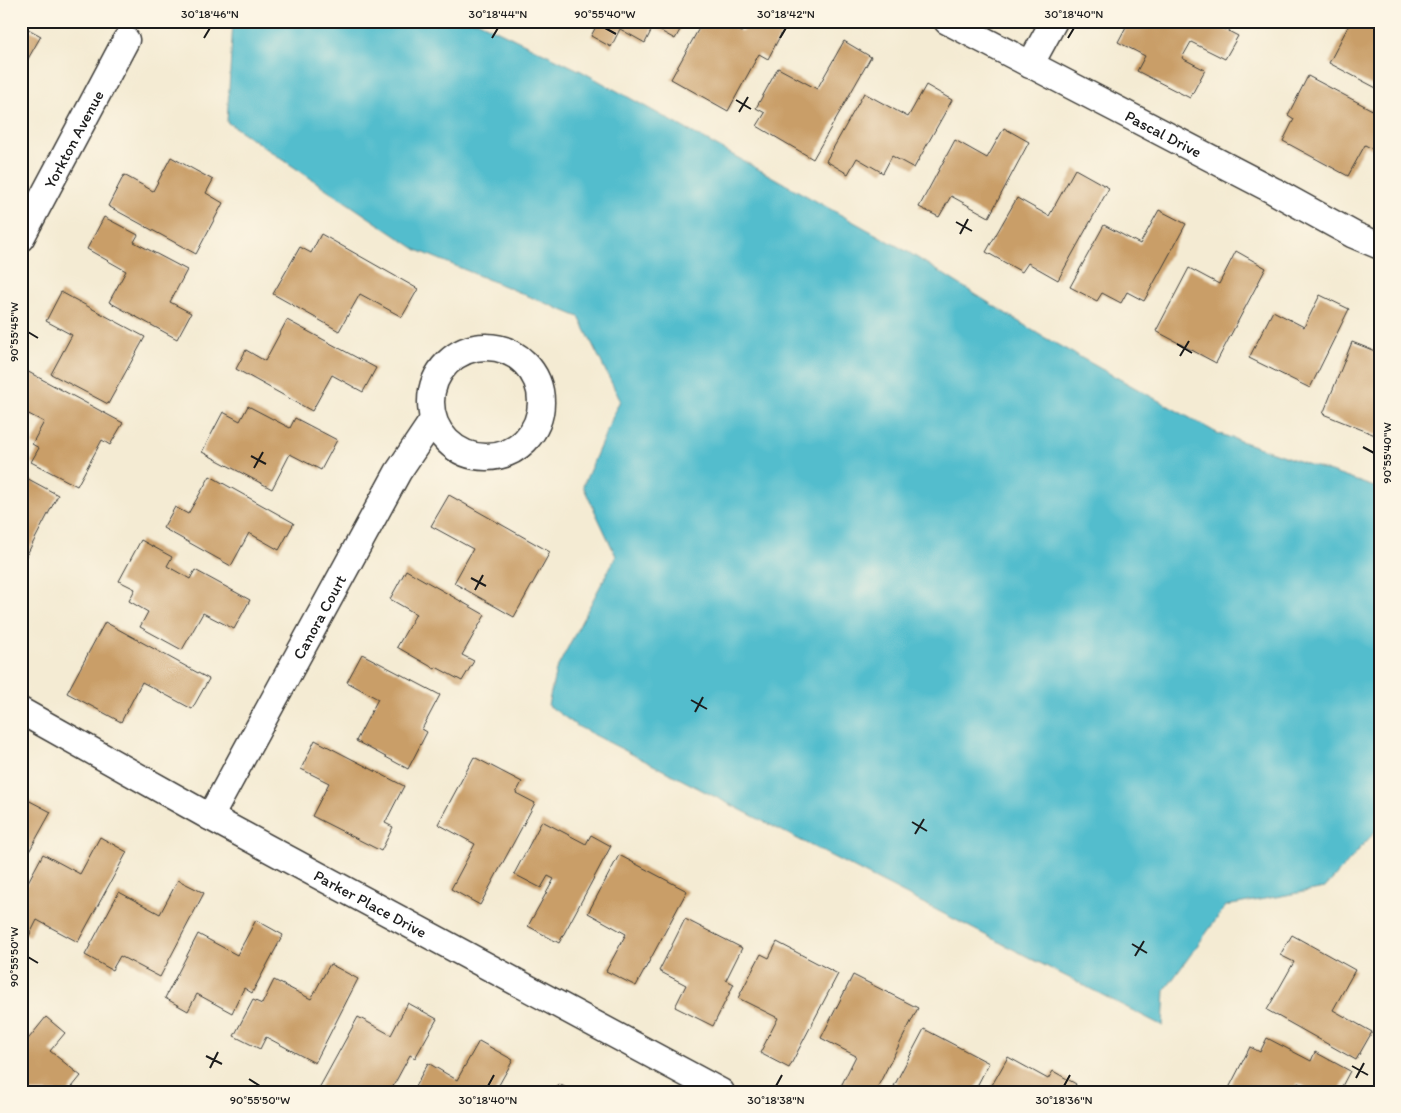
<svg xmlns="http://www.w3.org/2000/svg" width="1401" height="1113" viewBox="0 0 1401 1113" font-family="Itim,sans-serif">
<style>
.water{fill:#52bdcd;stroke:#376c74}
.building{fill:#c99e68}
.lines{fill:none;stroke-linecap:round;stroke-linejoin:round}
.minor-casing{stroke:#3c3b37;stroke-width:29}
.minor{stroke:#fff;stroke-width:26}
.ticks{fill:none;stroke:#1c1c1c;stroke-width:2}
.labels{text-anchor:middle;stroke-width:4;stroke-linejoin:round;paint-order:stroke}
.street-label{font-size:16px;fill:#1c1c1c;stroke:#fcf5e5}
.neatline{fill:none;stroke:#1c1c1c;stroke-width:2}
.ticks-label{font-size:12px;text-anchor:middle;fill:#1c1c1c}
</style>
<rect width="100%" height="100%" fill="#fcf5e5"/>
<filter id="ink" filterUnits="userSpaceOnUse"><feTurbulence type="fractalNoise" baseFrequency=".02" numOctaves="2"/><feDisplacementMap in="SourceGraphic" scale="10" xChannelSelector="R" yChannelSelector="G"/><feConvolveMatrix kernelMatrix="1 2 1 2 8 2 1 2 1" color-interpolation-filters="sRGB"/></filter>
<filter id="wash" filterUnits="userSpaceOnUse"><feTurbulence type="fractalNoise" baseFrequency=".0096" numOctaves="4" result="noise"/><feDisplacementMap in="SourceGraphic" scale="20" xChannelSelector="R" yChannelSelector="G"/><feGaussianBlur stdDeviation="1.12" result="paint"/><feColorMatrix in="noise" values="0 0 0 0 0 0 0 0 0 0 0 0 0 0 0 0 0 1.4 0 .05"/><feComposite in="paint" operator="in"/></filter>
<g filter="url(#wash)">
<rect width="100%" height="100%" fill="#f4ebd3"/>
<path class="water" d="M233,21H477L581,71L908,252L1040,335L1217,433L1380,489V826L1325,888L1226,906L1165,990L1163,1026L577,726L548,705L556,670L616,556L583,486L620,400L579,317L417,250L227,122Z"/>
<g id="blocks">
<path class="building" d="M599,21H685L675,39L653,27L645,43L620,29L611,47L591,36Z
M703,21H723L742,32L748,21H788L768,59L759,54L728,111L671,79Z
M1129,21H1209L1238,36L1225,59L1191,42L1182,58L1205,70L1190,98L1137,71L1145,56L1118,42Z
M1351,21H1380V90L1329,63Z
M21,25L41,36L25,64L21,62Z
M844,41L871,57L813,159L757,126L765,113L756,108L778,68L817,89Z
M1308,76L1380,114V153L1365,145L1348,176L1283,141L1294,119L1288,115Z
M926,85L952,100L914,168L892,156L883,173L857,158L848,174L826,161L864,93L908,117Z
M1004,128L1029,142L989,217L951,196L939,217L919,207L955,140L987,158Z
M171,157L213,180L206,193L223,203L196,254L108,206L124,175L153,191Z
M1075,169L1109,188L1058,280L1028,263L1022,272L986,252L1017,198L1049,216Z
M1159,210L1186,224L1144,301L1127,292L1121,303L1102,293L1097,301L1070,287L1104,225L1140,244Z
M104,217L138,235L134,242L187,270L170,302L191,313L177,339L109,302L126,271L87,249Z
M321,234L418,289L402,317L360,294L339,331L273,294L300,247L311,253Z
M1236,251L1266,268L1216,363L1156,331L1189,268L1219,284Z
M61,292L145,337L108,404L51,374L72,335L46,321Z
M1320,295L1349,309L1310,388L1249,358L1273,311L1304,327Z
M287,320L376,368L363,392L332,375L312,411L236,369L246,350L265,361Z
M1352,342L1380,353V437L1323,414Z
M21,368L123,423L110,445L102,440L77,486L31,462L39,448L32,444L44,422L21,410Z
M248,406L290,428L295,418L337,440L321,470L290,454L272,489L202,452L223,412L240,421Z
M21,475L58,495L23,562L21,561Z
M210,476L294,523L279,550L249,533L231,566L163,528L175,507L188,514Z
M449,495L550,552L514,617L454,583L473,549L431,526Z
M141,540L172,557L167,566L190,579L195,570L250,600L234,629L203,613L182,650L140,627L148,612L129,601L135,589L119,581Z
M406,570L485,615L462,655L474,661L462,681L436,667L435,669L397,647L416,614L390,599Z
M105,622L209,679L192,709L142,682L121,722L67,693Z
M362,654L440,695L422,729L427,732L408,769L356,741L378,699L347,682Z
M315,740L404,786L385,823L393,827L381,851L312,816L329,783L301,769Z
M474,757L522,782L516,793L535,803L480,905L451,889L475,844L438,824Z
M22,797L51,812L21,866V798Z
M542,821L586,844L591,835L611,846L559,943L528,926L554,879L548,876L541,888L514,874Z
M100,837L127,852L78,942L37,920L29,936L21,932V895L43,854L80,874Z
M619,855L687,891L636,986L606,971L626,934L588,913Z
M178,880L204,893L160,977L120,956L112,970L85,955L119,892L160,914Z
M685,919L742,948L726,980L734,984L713,1026L675,1007L686,985L659,971Z
M256,920L283,935L252,993L244,988L232,1013L197,994L188,1011L165,998L198,934L237,955Z
M1292,935L1355,970L1333,1010L1372,1032L1356,1060L1267,1010L1294,962L1280,955Z
M777,942L838,974L789,1068L760,1053L778,1018L738,998L761,954L769,958Z
M330,964L358,979L315,1063L266,1037L260,1049L234,1036L253,1000L262,1004L274,980L311,999Z
M853,975L918,1008L875,1092H838L856,1056L821,1038Z
M408,1003L437,1019L415,1058L410,1055L390,1092H317L358,1017L391,1035Z
M46,1017L65,1033L50,1051L81,1076L68,1092H21V1048Z
M924,1029L989,1063L974,1092H905L894,1086Z
M1267,1038L1311,1061L1315,1052L1350,1071L1339,1092H1315L1298,1083L1293,1092H1227L1250,1047L1260,1052Z
M479,1041L513,1060L495,1092H412L428,1063L457,1080Z
M1008,1057L1048,1079L1053,1071L1076,1084L1072,1092H988Z
M559,1084L574,1092H555Z"/>
</g>
</g>
<g filter="url(#ink)">
<use href="#blocks" fill-opacity="0" stroke="#3c3b37" stroke-width="1"/>
<g class="lines">
<g class="minor-casing">
<g id="minor">
<path id="s1" d="M947,21L1274,191L1354,235L1380,246"/>
<path d="M1030,65L1054,21"/>
<path id="s2" d="M21,238L126,40"/>
<circle cx="486" cy="402" r="55"/>
<path id="s3" d="M21,711L210,817L721,1092"/>
<path id="s4" d="M210,817L398,472L433,420"/>
</g>
</g>
<use href="#minor" class="minor"/>
</g>
</g>
<path class="ticks" d="M605,28L616,34M204,38L210,28M492,38L498,28M780,38L786,28M1068,38L1074,28M736,100L751,109M739,112L748,97M956,222L972,231M960,234L968,219M28,332L38,338M1177,344L1192,353M1180,356L1189,341M1363,447L1374,453M251,456L266,464M254,468L263,452M471,578L486,586M475,590L483,575M691,700L707,709M695,712L703,697M912,822L927,831M915,834L924,819M1132,944L1147,953M1135,956L1144,941M28,957L38,963M206,1056L222,1064M1352,1066L1368,1075M210,1068L218,1052M1356,1078L1364,1063M249,1079L260,1086M488,1086L494,1075M776,1086L782,1075M1064,1086L1070,1075"/>
<g class="labels">
<g class="street-label">
<text dy="6" stroke="none"><textPath href="#s1" startOffset="244">Pascal Drive</textPath></text>
<text dy="6" stroke="none"><textPath href="#s2" startOffset="112">Yorkton Avenue</textPath></text>
<text dy="6" stroke="none"><textPath href="#s4" startOffset="228">Canora Court</textPath></text>
<text dy="6" stroke="none"><textPath href="#s3" startOffset="399">Parker Place Drive</textPath></text>
</g>
</g>
<rect width="1401" height="1113" fill="none" stroke="#fcf5e5" stroke-width="55"/>
<rect x="28" y="28" width="1346" height="1058" class="neatline"/>
<g class="ticks-label">
<text x="210" y="18">30°18'46"N</text>
<text x="498" y="18">30°18'44"N</text>
<text x="605" y="18">90°55'40"W</text>
<text x="786" y="18">30°18'42"N</text>
<text x="1074" y="18">30°18'40"N</text>
<text transform="translate(14 332) rotate(-90)" y="4">90°55'45"W</text>
<text transform="translate(1387 453) rotate(-90)" y="4">90°55'40"W</text>
<text transform="translate(14 957) rotate(-90)" y="4">90°55'50"W</text>
<text x="260" y="1104">90°55'50"W</text>
<text x="488" y="1104">30°18'40"N</text>
<text x="776" y="1104">30°18'38"N</text>
<text x="1064" y="1104">30°18'36"N</text>
</g>
</svg>
